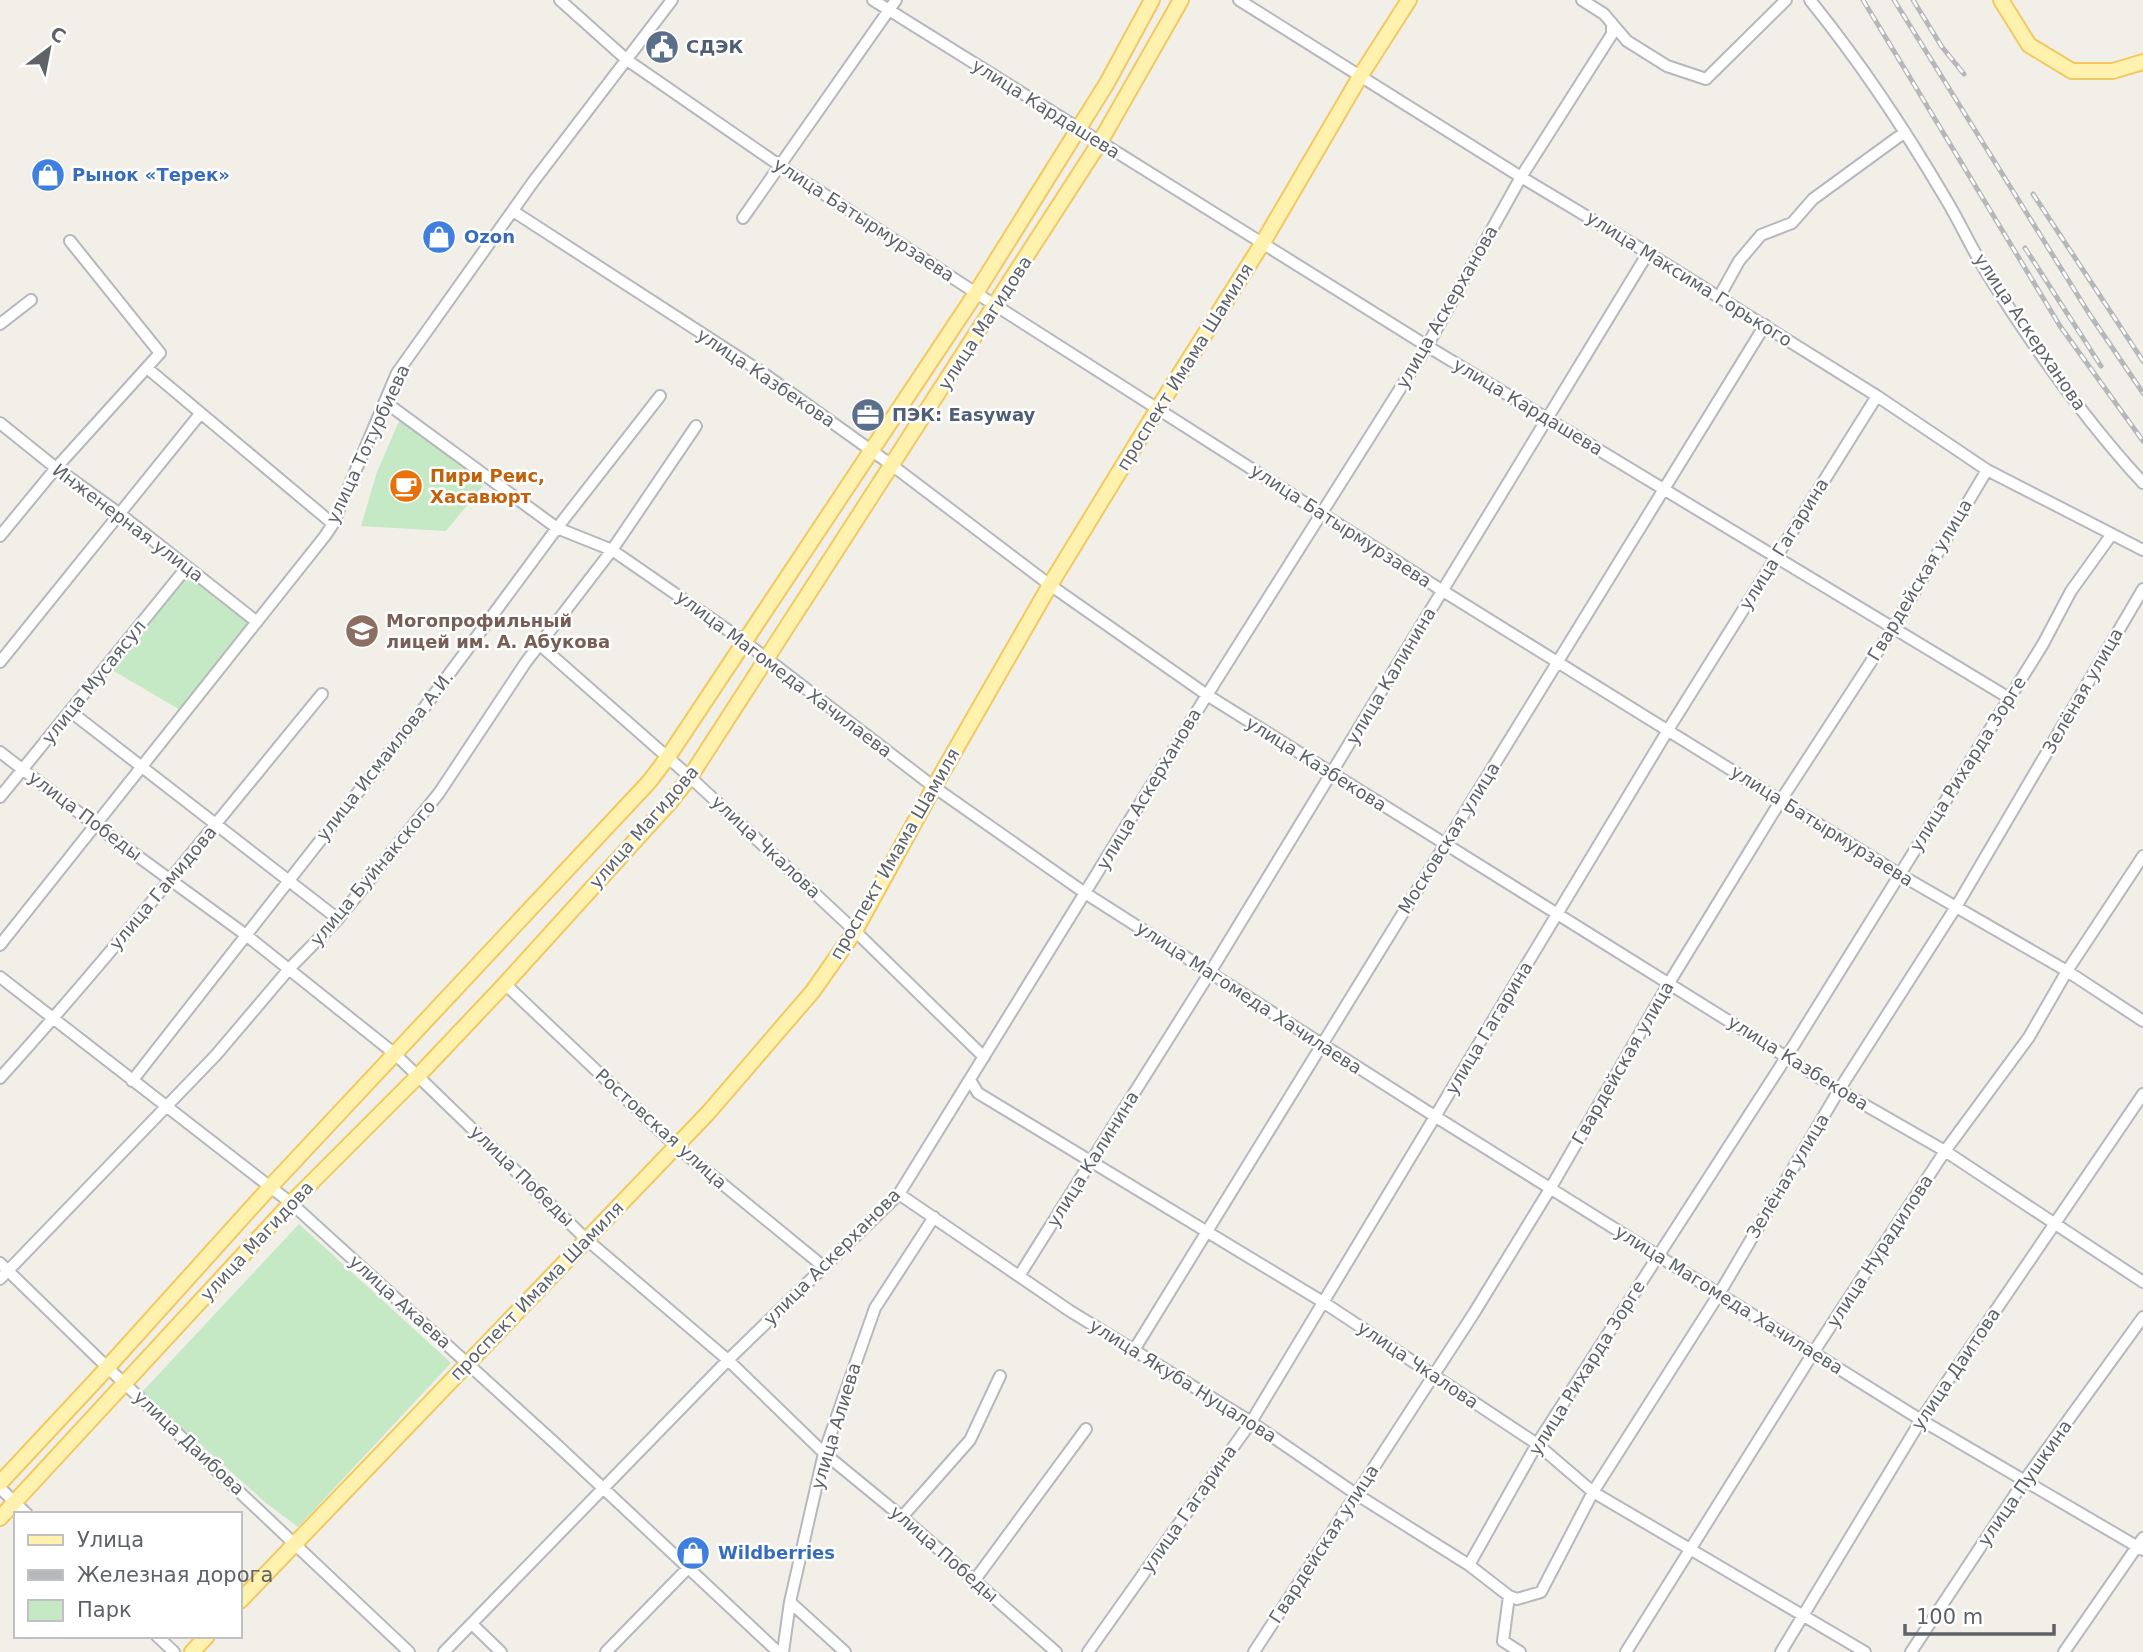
<svg xmlns="http://www.w3.org/2000/svg" width="2143" height="1652" viewBox="0 0 2143 1652" font-family="'DejaVu Sans',sans-serif">
<style>
.green{fill:#c5e8c5}
.lines{fill:none;stroke-linecap:round;stroke-linejoin:round}
.minor-casing{stroke:#b5b8bc;stroke-width:14}
.major-casing{stroke:#f2c960;stroke-width:18}
.minor{stroke:#fff;stroke-width:10}
.major{stroke:#fff2af;stroke-width:14}
.rail-casing{stroke:#b6b7b8;stroke-width:5}
.rail{stroke:#fff;stroke-width:2.5;stroke-dasharray:8;stroke-linecap:butt}
.labels{text-anchor:middle;stroke-width:5;stroke-linejoin:round;paint-order:stroke}
.service-label{font-size:18px;font-weight:bold;fill:#4e5e75;stroke:#fff;text-anchor:start}
.street-label{font-size:18px;fill:#5f6368;stroke:#fff}
.shop-label{font-size:18px;font-weight:bold;fill:#366cbe;stroke:#fff;text-anchor:start}
.food-label{font-size:18px;font-weight:bold;fill:#c56008;stroke:#fff;text-anchor:start}
.education-label{font-size:18px;font-weight:bold;fill:#785e54;stroke:#fff;text-anchor:start}
</style>
<rect width="100%" height="100%" fill="#f1efe8"/>
<path class="green" d="M400,419L486,482L446,531L361,526L377,472Z
M187,572L250,622L182,711L112,670Z
M299,1224L451,1363L298,1527L266,1503L142,1392Z"/>
<g class="lines">
<g class="minor-casing">
<path id="minor" d="M560,0L627,60L779,165L976,293L1443,591L1899,874L2067,971L2143,1021
M873,0L1427,346L2009,698
M1239,0L1521,177L1648,253L1877,396L1987,470L2143,550
M1582,0L1604,14L1627,41L1667,66L1706,79L1786,0
M1810,0C1860,62 1904,128 1944,196C1960,222 1972,250 1988,275C2034,348 2085,420 2143,483
M513,211L763,373L893,466L1050,585L1207,695L1839,1090L1945,1151L2143,1282
M743,218L896,0
M1719,297L1739,261L1761,235L1792,223L1813,199L1905,132
M0,324L31,300
M147,368L333,524
M385,402L557,528L612,550L745,642L934,787L1085,893L1436,1117L1921,1420L2143,1550
M0,423L56,468L120,514L257,622
M0,536L56,468L160,353L70,241
M540,645L690,777L855,931L984,1057
M0,662L200,414
M71,712L338,919
M0,752L95,825L246,935L395,1054L586,1239L728,1360L824,1453L902,1517L1056,1652
M0,797L187,567
M0,945L325,536L333,524L397,373L533,182L672,0
M0,977L291,1203L557,1445L778,1652
M505,984L676,1146L824,1267
M0,1078C112,954 216,823 322,694
M970,1080L978,1093L1323,1302L1537,1444L1593,1492L1865,1652
M132,1081L424,708L557,528L660,396
M899,1194L1070,1311L1251,1422L1356,1494L1469,1565L1509,1596L1517,1599L1541,1592L1593,1492L1719,1294L1839,1090L1956,907L2143,589
M0,1263L107,1367L409,1652
M1019,1276L1209,974L1648,253
M0,1279L216,1055L289,969L338,919L439,793L526,662L612,550L696,426
M1134,1350L1765,325
M0,1488L27,1514
M902,1517L970,1440L1000,1376
M1469,1565L1537,1444L1787,1056L2043,644L2071,591L2112,534
M974,1581L1086,1429
M1509,1596L1503,1641L1520,1652
M790,1602L845,1652
M472,1624L501,1652
M157,1636L174,1652
M444,1652L728,1360L899,1194L1207,695L1427,346L1521,177L1612,34V23
M606,1652L688,1568
M783,1652L790,1602L824,1453L875,1308L934,1217
M1088,1652L1251,1422L1668,730L1877,396
M1254,1652L1474,1313L1550,1189L1669,983L1781,800L1893,628L1987,470
M1626,1652L1813,1353L1945,1151L2029,1037L2067,971L2143,856
M1781,1652L1921,1420L2143,1094
M1911,1652L2024,1481L2143,1317
M2064,1652L2143,1538"/>
</g>
<g class="major-casing">
<path id="major" d="M2001,0L2029,45L2072,71H2113L2143,62
M0,1483L97,1379L271,1186L649,782L668,757L976,293L1107,83L1152,0
M0,1518L291,1203L418,1076L505,984L671,801L690,777L1100,142L1181,0
M240,1601L708,1113L813,991L855,931L934,787L1050,585L1157,410L1262,244L1361,75L1409,0
M192,1652L207,1636"/>
</g>
<use href="#minor" class="minor"/>
<use href="#major" class="major"/>
<g class="rail-casing">
<path id="rail" d="M1863,0L2060,326L2143,441
M1894,0L2090,315L2143,393
M1913,0L1942,47L1964,74
M2033,194L2143,361
M2025,248L2101,366"/>
</g>
<use href="#rail" class="rail"/>
</g>
<defs>
<g id="civic-disc" transform="scale(1.75)"><circle r="9.5" fill="#5c6f8a" stroke="#fff"/><path d="M-.6-6.5H3V-4.5H.6V-3L4-1V1h2V6H-6V1h2V-1L-.6-3ZM-1.2 2.5V6h2.4V2.5Z" fill="#fff"/></g>
<g id="shop-disc" transform="scale(1.75)"><circle r="9.5" fill="#3f7fe0" stroke="#fff"/><path d="M-5-2.5h2.3a2.7 3.5 0 0 1 5.4 0H5L5.5 6h-11ZM-1.5-2.5h3a1.5 2.3 0 0 0-3 0Z" fill="#fff"/></g>
<g id="office-disc" transform="scale(1.75)"><circle r="9.5" fill="#5c6f8a" stroke="#fff"/><path d="M-6-3h4V-5.5h4V-3h4V5H-6ZM-1-4.5V-3h2v-1.5ZM-6 0V1H6V0Z" fill="#fff"/></g>
<g id="cafe-disc" transform="scale(1.75)"><circle r="9.5" fill="#e8710a" stroke="#fff"/><path d="M-5.5-4.5H6V0H3Q3 3.5 0 3.5H-2.5Q-5.5 3.5-5.5 0ZM3-3.2v2h1.7v-2ZM-6 4.5H4V6H-6Z" fill="#fff"/></g>
<g id="school-disc" transform="scale(1.75)"><circle r="9.5" fill="#8d6e63" stroke="#fff"/><path d="M0-5L7-2L0 1L-7-2ZM-4 1L0 2.5L4 1V4Q0 6-4 4Z" fill="#fff"/></g>
</defs>
<g fill-rule="evenodd">
<use href="#civic-disc" x="662" y="47"/>
<use href="#shop-disc" x="48" y="175"/>
<use href="#shop-disc" x="439" y="237"/>
<use href="#office-disc" x="868" y="415"/>
<use href="#cafe-disc" x="406" y="486"/>
<use href="#school-disc" x="362" y="631"/>
<use href="#shop-disc" x="693" y="1553"/>
</g>
<g class="labels">
<g class="service-label">
<text x="686" y="53">СДЭК</text>
<text x="892" y="421">ПЭК: Easyway</text>
</g>
<g class="street-label">
<text transform="translate(1046 109) rotate(32)" y="6">улица Кардашева</text>
<text transform="translate(864 220) rotate(33)" y="6">улица Батырмурзаева</text>
<text transform="translate(1689 279) rotate(32)" y="6">улица Максима Горького</text>
<text transform="translate(1447 307) rotate(-60)" y="6">улица Аскерханова</text>
<text transform="translate(985 323) rotate(-57)" y="6">улица Магидова</text>
<text transform="translate(2030 332) rotate(56)" y="6">улица Аскерханова</text>
<text transform="translate(1185 367) rotate(-58)" y="6">проспект Имама Шамиля</text>
<text transform="translate(766 378) rotate(34)" y="6">улица Казбекова</text>
<text transform="translate(1528 407) rotate(31)" y="6">улица Кардашева</text>
<text transform="translate(368 444) rotate(-65)" y="6">улица Тотурбиева</text>
<text transform="translate(128 523) rotate(37)" y="6">Инженерная улица</text>
<text transform="translate(1341 526) rotate(33)" y="6">улица Батырмурзаева</text>
<text transform="translate(1784 544) rotate(-58)" y="6">улица Гагарина</text>
<text transform="translate(1920 580) rotate(-59)" y="6">Гвардейская улица</text>
<text transform="translate(784 674) rotate(37)" y="6">улица Магомеда Хачилаева</text>
<text transform="translate(1391 676) rotate(-59)" y="6">улица Калинина</text>
<text transform="translate(94 682) rotate(-51)" y="6">улица Мусаясул</text>
<text transform="translate(2083 691) rotate(-60)" y="6">Зелёная улица</text>
<text transform="translate(385 756) rotate(-52)" y="6">улица Исмаилова А.И.</text>
<text transform="translate(1316 764) rotate(32)" y="6">улица Казбекова</text>
<text transform="translate(1968 764) rotate(-58)" y="6">улица Рихарда Зорге</text>
<text transform="translate(1149 789) rotate(-59)" y="6">улица Аскерханова</text>
<text transform="translate(85 816) rotate(37)" y="6">улица Победы</text>
<text transform="translate(1822 826) rotate(32)" y="6">улица Батырмурзаева</text>
<text transform="translate(644 827) rotate(-49)" y="6">улица Магидова</text>
<text transform="translate(1449 838) rotate(-58)" y="6">Московская улица</text>
<text transform="translate(766 847) rotate(43)" y="6">улица Чкалова</text>
<text transform="translate(895 854) rotate(-60)" y="6">проспект Имама Шамиля</text>
<text transform="translate(373 873) rotate(-50)" y="6">улица Буйнакского</text>
<text transform="translate(163 888) rotate(-50)" y="6">улица Гамидова</text>
<text transform="translate(1249 998) rotate(33)" y="6">улица Магомеда Хачилаева</text>
<text transform="translate(1489 1028) rotate(-59)" y="6">улица Гагарина</text>
<text transform="translate(1623 1063) rotate(-60)" y="6">Гвардейская улица</text>
<text transform="translate(1798 1063) rotate(32)" y="6">улица Казбекова</text>
<text transform="translate(661 1129) rotate(42)" y="6">Ростовская улица</text>
<text transform="translate(1093 1159) rotate(-58)" y="6">улица Калинина</text>
<text transform="translate(522 1176) rotate(44)" y="6">улица Победы</text>
<text transform="translate(1788 1176) rotate(-59)" y="6">Зелёная улица</text>
<text transform="translate(257 1241) rotate(-47)" y="6">улица Магидова</text>
<text transform="translate(1880 1251) rotate(-57)" y="6">улица Нурадилова</text>
<text transform="translate(832 1257) rotate(-45)" y="6">улица Аскерханова</text>
<text transform="translate(537 1291) rotate(-46)" y="6">проспект Имама Шамиля</text>
<text transform="translate(1729 1300) rotate(32)" y="6">улица Магомеда Хачилаева</text>
<text transform="translate(400 1302) rotate(42)" y="6">улица Акаева</text>
<text transform="translate(1418 1365) rotate(34)" y="6">улица Чкалова</text>
<text transform="translate(1587 1368) rotate(-58)" y="6">улица Рихарда Зорге</text>
<text transform="translate(1956 1369) rotate(-56)" y="6">улица Даитова</text>
<text transform="translate(1183 1381) rotate(32)" y="6">улица Якуба Нуцалова</text>
<text transform="translate(836 1426) rotate(-73)" y="6">улица Алиева</text>
<text transform="translate(189 1443) rotate(43)" y="6">улица Даибова</text>
<text transform="translate(2025 1483) rotate(-55)" y="6">улица Пушкина</text>
<text transform="translate(1189 1509) rotate(-55)" y="6">улица Гагарина</text>
<text transform="translate(1324 1544) rotate(-57)" y="6">Гвардейская улица</text>
<text transform="translate(944 1554) rotate(41)" y="6">улица Победы</text>
</g>
<g class="shop-label">
<text x="72" y="181">Рынок «Терек»</text>
<text x="464" y="243">Ozon</text>
<text x="718" y="1559">Wildberries</text>
</g>
<g class="food-label">
<text x="430" y="482">Пири Реис,<tspan x="430" dy="21">Хасавюрт</tspan></text>
</g>
<g class="education-label">
<text x="386" y="627">Могопрофильный<tspan x="386" dy="21">лицей им. А. Абукова</tspan></text>
</g>
</g>
<rect x="14" y="1512" width="228" height="126" fill="#ffffff" stroke="#bfc1c3" stroke-width="2"/>
<rect x="28" y="1535" width="35" height="10" fill="#fff2af" stroke="#bfc1c3" stroke-width="2"/>
<text x="77" y="1547" font-size="21" fill="#5f6368">Улица</text>
<rect x="28" y="1570" width="35" height="10" fill="#b6b7b8" stroke="#bfc1c3" stroke-width="2"/>
<text x="77" y="1582" font-size="21" fill="#5f6368">Железная дорога</text>
<rect x="28" y="1600" width="35" height="21" fill="#c5e8c5" stroke="#bfc1c3" stroke-width="2"/>
<text x="77" y="1617" font-size="21" fill="#5f6368">Парк</text>
<g transform="translate(49 49) rotate(32)" stroke="#ffffff" stroke-width="5" paint-order="stroke">
<path d="M0-5L12 26L0 18L-12 26Z" fill="#5f6368"/>
<text y="-10" font-size="19" font-weight="bold" text-anchor="middle" fill="#5f6368">С</text>
</g>
<path d="M1905 1624v10h149v-10" fill="none" stroke="#5f6368" stroke-width="3.5"/>
<text x="1916" y="1624" font-size="21" fill="#5f6368" stroke="#ffffff" stroke-width="5" paint-order="stroke">100 m</text>
</svg>
